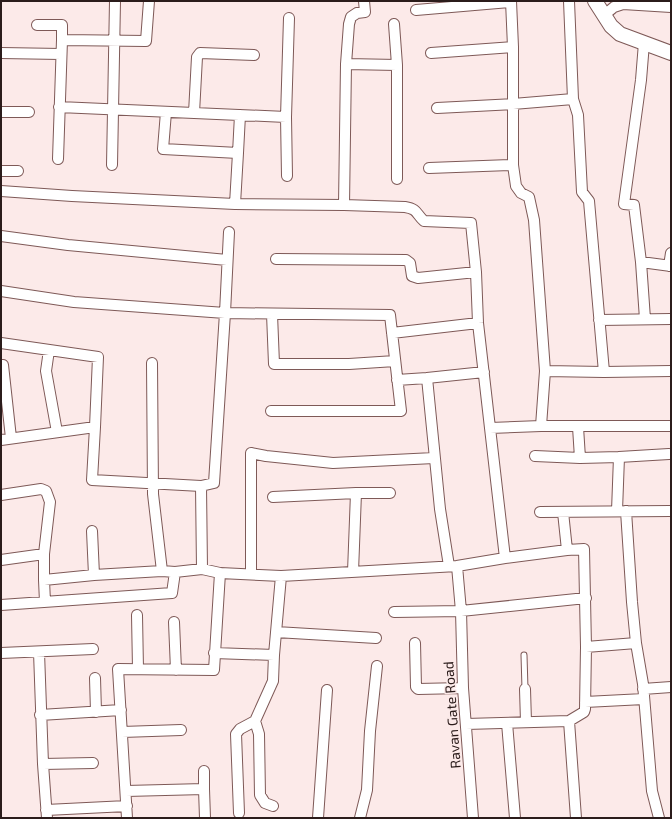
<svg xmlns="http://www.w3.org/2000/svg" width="672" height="819" viewBox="0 0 672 819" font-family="'Exo 2',sans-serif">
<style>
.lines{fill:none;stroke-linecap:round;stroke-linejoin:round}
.lane-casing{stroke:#7e5957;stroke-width:7}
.street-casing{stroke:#7e5957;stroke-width:12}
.secondary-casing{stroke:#7e5957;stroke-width:16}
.lane{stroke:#fff;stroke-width:5}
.street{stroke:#fff;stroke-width:10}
.secondary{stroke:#fff;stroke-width:14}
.labels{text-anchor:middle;stroke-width:3;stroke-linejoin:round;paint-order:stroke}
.street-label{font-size:14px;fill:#2b1c1b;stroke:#fceae9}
</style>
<rect width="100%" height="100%" fill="#fceae9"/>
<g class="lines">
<g class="lane-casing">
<path id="lane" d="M524,655L525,689"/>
</g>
<g class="street-casing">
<path id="street" d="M511,1L513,47V165L516,186L521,193L529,197L534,220L545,371L541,426
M569,1L573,99L578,115L582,192L589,201L604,372
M416,10L511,2
M603,16L614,7L623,4L671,7
M394,24L397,65V179
M37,25H62V40
M1,53L61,54
M431,53L513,47
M346,64L397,65
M59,107L286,117L287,176
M437,108L513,104L573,99
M1,112H29
M166,112L163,149L238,153L240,115
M194,113L197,57L200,53L254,55
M286,117L289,18
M58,159L62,40L146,41L149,1
M112,165L115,1
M429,168L513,165
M1,171H18
M1,191L72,196L235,204L344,205L405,207C418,209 416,214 424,221L471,223L476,272L478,323L490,428
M235,204L238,153
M344,205L346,64L349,24L351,17L357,13L365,12L364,1
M1,236L68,245L227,260
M276,259L406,260L410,263L412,276L418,278L476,272
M641,262L634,205L624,204L641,80L644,43
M669,266L671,253
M1,291L74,302L225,313L390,315L401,411H271
M272,314L274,364H349L395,361
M645,319L641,262L671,266
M599,320L671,319
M392,333L478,323
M1,343L98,357L95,427L1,440
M49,350L46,371L57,432
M3,365L11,438
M545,371L604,372L671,371
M397,380L427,378
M95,427L92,480L201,486
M578,427L580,458
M535,456L580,458L619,457L617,511
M619,457L669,454
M1,495L41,489L46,491L50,502L44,554L1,560
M273,497L356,493
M626,511L632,602L636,643L643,684L652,791L659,818
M540,512L671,511
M92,531L94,575
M567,550L584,549L586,647L636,643
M44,554V580L94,575L162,571L153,494L152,363
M505,558L567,550L563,512
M449,566L440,509L427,378L484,372
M457,566L505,558L490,428L541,426H671
M202,569L201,486L214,483L225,313L229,232
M353,572L356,493H390
M220,573L281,576
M251,574V453L266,456L333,463L434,458
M44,580L45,602
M1,605L172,593L175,572
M394,612L461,611L586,598
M137,615L138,669
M174,622L176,670
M276,632L376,638
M415,643L416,687L418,689L463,688
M39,652L43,764
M1,653L93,649
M214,653L274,655
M95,678L96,712
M525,689L526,722
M643,689L671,687
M585,702L644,699
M40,715L121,710
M255,721L259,734L260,795L265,803L273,806
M569,721L576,818
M507,723L515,818
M466,724L569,721L584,712L585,709L586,647
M122,732L181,730
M204,771V789
M126,791L204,789L205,818
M46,810L127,806
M239,813L236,734L240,729L255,721L273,681L274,655L281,576L457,566L461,611L463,688L473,818
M47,818L43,764L93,763
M127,818L118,669L214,670L220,573L202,569L175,572L162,571
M318,818L327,690
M360,818L367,790L370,731L377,666"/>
</g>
<g class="secondary-casing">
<path id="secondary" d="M595,1L611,26L620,34L671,53"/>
</g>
<use href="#lane" class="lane"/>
<use href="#street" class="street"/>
<use href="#secondary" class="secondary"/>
</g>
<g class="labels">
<g class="street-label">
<text transform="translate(452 715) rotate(-94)" y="5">Ravan Gate Road</text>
</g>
</g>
<rect width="672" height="819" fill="none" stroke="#2b1c1b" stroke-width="4"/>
</svg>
